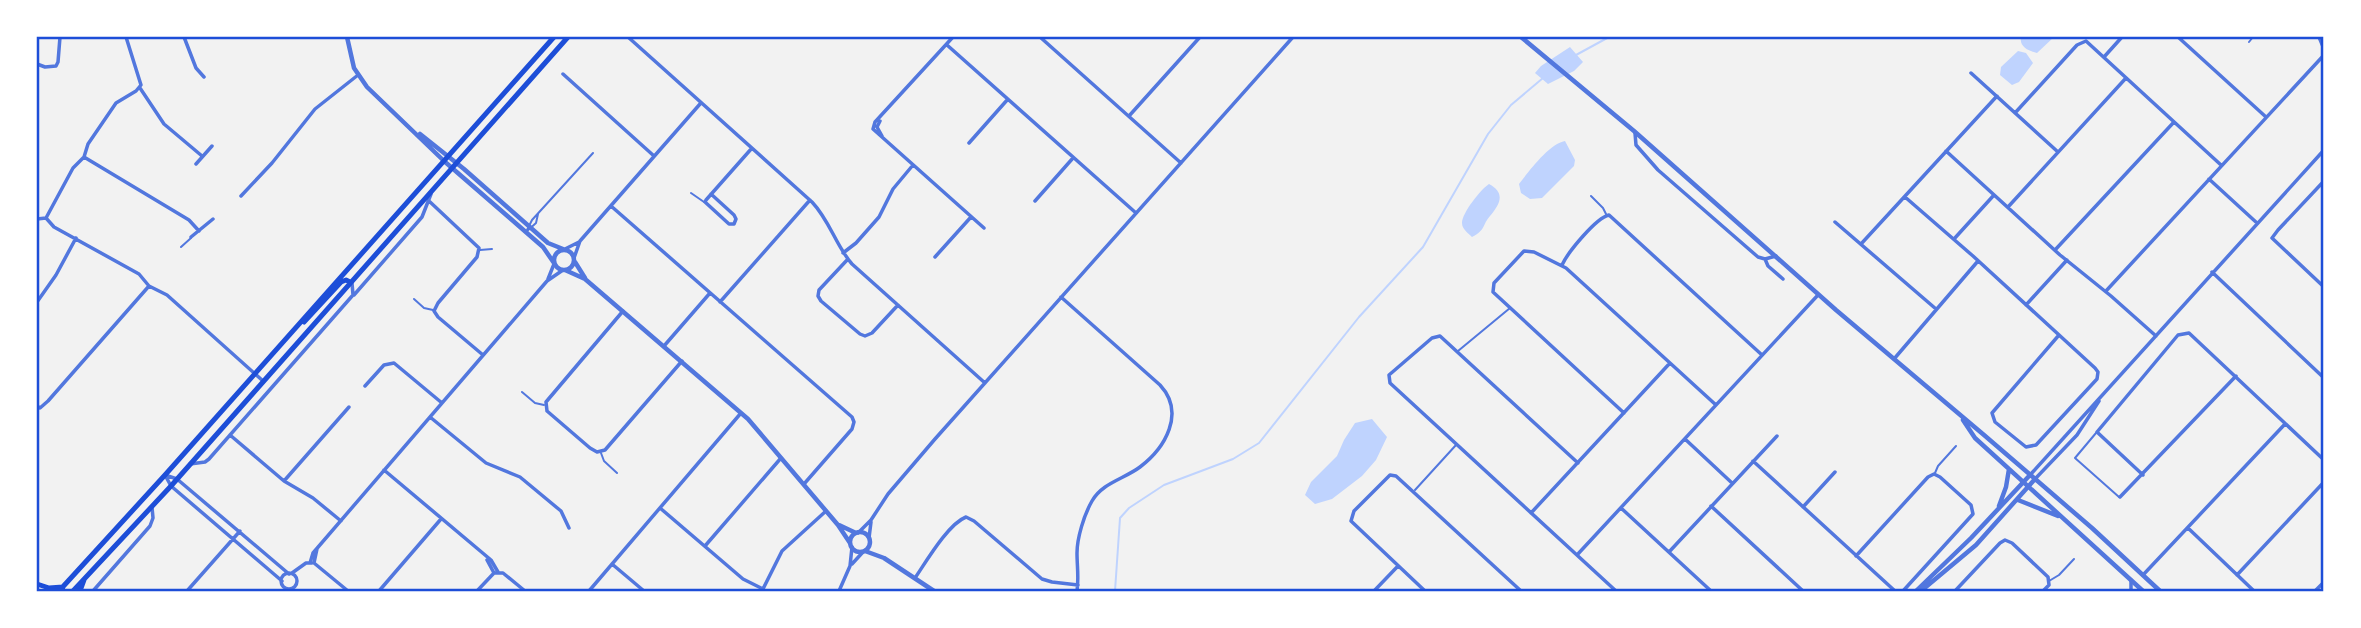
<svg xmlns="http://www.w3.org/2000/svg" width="2361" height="628" viewBox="0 0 2361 628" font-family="'Nunito Sans',sans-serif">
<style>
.water{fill:#bfd3fe}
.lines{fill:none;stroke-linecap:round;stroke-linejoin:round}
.stream{stroke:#bfd3fe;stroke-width:2}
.service{stroke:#5277de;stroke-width:2}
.minor{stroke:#5277de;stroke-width:3.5}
.tertiary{stroke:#5277de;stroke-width:4.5}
.secondary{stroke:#1d4ed8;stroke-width:5}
.neatline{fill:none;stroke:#1d4ed8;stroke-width:2.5}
</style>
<rect width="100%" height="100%" fill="#f2f2f2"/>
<path class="water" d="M2021,37H2054L2037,53C2029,51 2019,47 2021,37Z
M1570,47L1583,62L1574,71L1548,84L1535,73L1541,66Z
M2018,51L2026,53L2033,63L2019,82L2012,85L2000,75L2001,67Z
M1565,141L1575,160L1574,166L1542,198L1530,199L1521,193L1519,184C1530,170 1549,144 1565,141Z
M1489,184C1506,193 1500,204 1490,216C1482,225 1486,230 1472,237C1468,233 1462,229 1462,223C1462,213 1481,189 1489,184Z
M1372,419L1387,437L1376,460L1362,476L1332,499L1315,504L1305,495L1311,482L1337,456L1344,440L1355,423Z"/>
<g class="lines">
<path class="stream" d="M1576,55L1609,37
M1115,591L1120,518L1129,508L1164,485L1233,459L1259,443L1359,317L1423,247L1488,134L1511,105L1543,78"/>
<path class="service" d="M2249,42L2253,37
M691,193L704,202
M1591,196L1603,208L1606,214
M526,232L532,220L593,153
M526,232L536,223L538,214
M181,247L191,238
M480,250L492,249
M414,299L424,308L433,310
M1458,351L1510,308
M522,392L535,403L544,405
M2096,433L2075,458L2119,497
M601,453L604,461L617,473
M1935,473L1938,466L1956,446
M1415,490L1456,445
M2049,581L2059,575L2074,559"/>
<path class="minor" d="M184,37L196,68L204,77
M628,37L812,202C830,221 836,246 852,264L985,383
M953,37L875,122L873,129L984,228
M1040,37L1181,163
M2178,37L2266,117
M2319,37L2324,49
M947,45L1136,213
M2104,57L2122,37
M37,64L45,67L56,66L58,62L60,37
M1971,73L2058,152
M563,74L654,156
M140,88L164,124L202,156
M2015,113L2077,45L2086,41L2221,165
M1129,116L1200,37
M880,121L877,127L882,136
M1635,133L1636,145L1658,170L1758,257L1765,259L1776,256
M969,143L1008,99
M1946,151L2060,255L2111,296L2156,336
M84,157L189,220L199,231
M196,164L212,146
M2209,179L2257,223
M2324,181L2278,230L2272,238L2324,287
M711,194L734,215L736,219L734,224H729L705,202L706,200L752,148
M241,196L272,163L315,109L358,75
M1905,197L1973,256L2095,368L2098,372L2097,379L2036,445L2026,447L1995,422L1992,413L2059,335
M429,201L479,248L477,257L438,303L434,311L438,317L483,355
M1035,201L1073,158
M611,206L852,417L854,422L852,429L804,484
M2008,207L2126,78
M46,218L73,168L84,157L88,144L116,103L136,91L141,85L126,37
M37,219L46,218L54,227L139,274L149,286L167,295L263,381
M1835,222L1936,309
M191,237L213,219
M1954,239L1994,195
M1861,244L1997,96
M565,249L579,242
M2055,250L2174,122
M843,253L856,243L879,217L893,189L913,165
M935,257L971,217
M574,258L580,241L700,104
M848,259L819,290L818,296L821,301L860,334L865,336L872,333L898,305
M1765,259L1768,266L1783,279
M1562,265C1568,252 1596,218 1609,215L1762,355
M2212,272L2324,378
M548,279L554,264
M2106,291L2324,55
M354,295L422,217L431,194
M1061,297L1160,385C1186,413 1165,448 1140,467C1124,479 1102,483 1092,501C1084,515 1077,538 1077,553C1077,566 1079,578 1077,591
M37,302L56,275L76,238
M720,302L810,200
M2026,305L2067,260
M623,311L546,402L547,411L590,448L597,452L605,450L682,361
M664,346L710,293
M1894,359L1978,261
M365,386L384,365L394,363L442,403
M37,406L40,408L48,401L149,286
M1624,413L1493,292L1494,283L1524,251L1534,252L1566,268L1716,405
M430,417L486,463L520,477L561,511L569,528
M230,435L284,481L313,498L341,521
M1685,439L1732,483
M1753,461L1895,591
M1578,463L1440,336L1432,338L1389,375L1390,383L1616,591
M190,464L205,462L209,459L353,295L352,283
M384,470L491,560L498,572
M165,475L177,479L289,574
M165,475L171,486L282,581
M2030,475L2324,150
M2143,475L2097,432L2178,335L2189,333L2324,460
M2035,479L2077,435L2099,401
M284,481L349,407
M2120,497L2236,376
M1711,506L1803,591
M1803,507L1835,472
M660,508L743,579L763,589
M1621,508L1711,591
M1531,513L1670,363
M2188,528L2254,591
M858,533L871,520L888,494L935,439L1293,37
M869,538L871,522
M705,546L781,458
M1669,552L1777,436
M1577,555L1818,295
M1856,556L1928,477L1934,474L1940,477L1971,505L1973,514L1903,591
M487,560L494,573
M310,563L313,553L547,281L563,270
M314,563L348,591
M314,563L317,549
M612,564L644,591
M852,564L863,552
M292,573L306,563H312
M494,573H503L525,591
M281 581a8 8 0 1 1 16 0a8 8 0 1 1-16 0Z
M2143,575L2285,424
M2237,575L2324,482
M915,578C926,562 948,524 966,517L974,521L1042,579L1052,582L1078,585
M93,591L150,526L153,518L152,507
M187,591L240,531
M379,591L441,519
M477,591L494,573
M589,591L741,413
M762,591L782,551L826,511
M839,591L850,566L852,547
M1374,591L1398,566
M1425,591L1351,521L1354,511L1390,475L1396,476L1521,591
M1955,591L2000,543L2005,540L2012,543L2048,577L2049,585L2043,591
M2131,591V580
M2315,591L2324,582"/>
<path class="tertiary" d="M347,37L354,68L367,87L444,161L543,247L554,263
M1521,37L1634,131L1836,310L1984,435L2092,528L2160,591
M420,134L464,169L548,243L563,249
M554 260a10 10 0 1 1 20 0a10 10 0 1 1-20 0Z
M575,262L585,278
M565,270L585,279L748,419L838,525L850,543
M1963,420L1975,438L2143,591
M2018,500L2058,516
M1999,506L2006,487L2009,469
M839,525L856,533
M850 542a10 10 0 1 1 20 0a10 10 0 1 1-20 0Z
M865,551L884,558L934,591
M1916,591L1971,538L2030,475
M1921,591L1976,545L2035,479"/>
<path class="secondary" d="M304,322L341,282L346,280L350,282
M37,584L49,588L63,587
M59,591L165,475L554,37
M73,591L171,486L568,37
M80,591L84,580"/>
</g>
<rect width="2361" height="628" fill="none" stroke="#ffffff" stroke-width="77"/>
<rect x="38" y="38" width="2284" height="552" class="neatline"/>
</svg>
